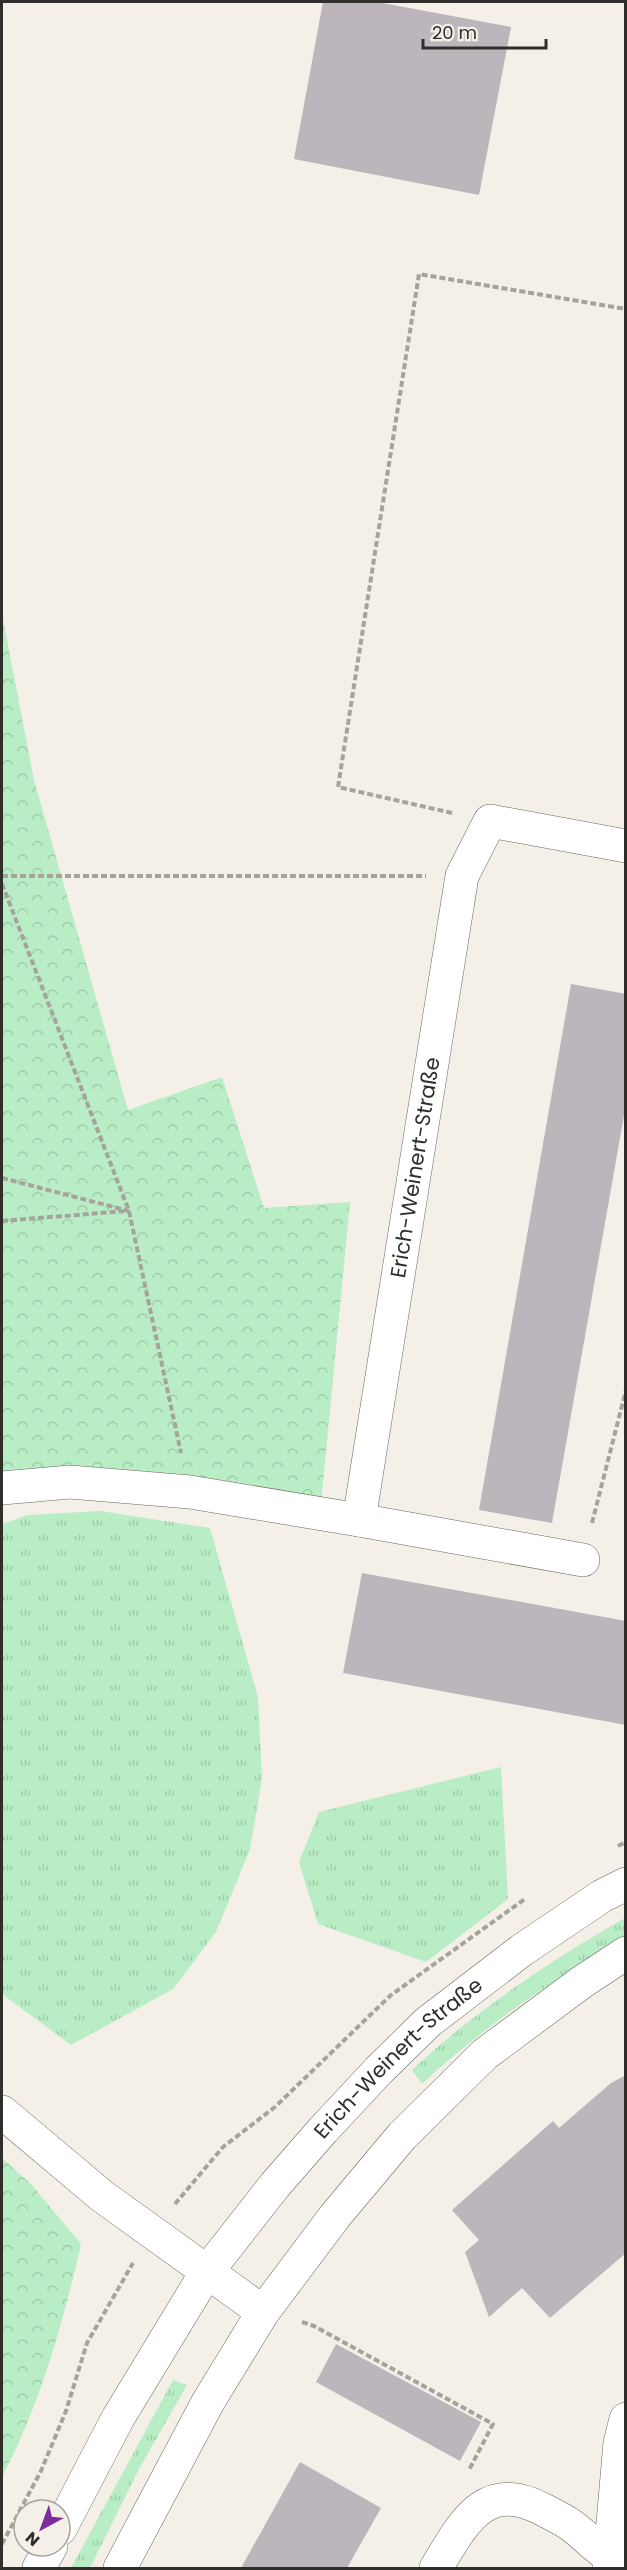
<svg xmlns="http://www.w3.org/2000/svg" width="627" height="2570" viewBox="0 0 627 2570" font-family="Poppins,sans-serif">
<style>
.grass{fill:url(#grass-tufts)}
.forest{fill:url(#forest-crowns)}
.building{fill:#bcb5bb}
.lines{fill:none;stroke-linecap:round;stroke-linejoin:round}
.minor-casing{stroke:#6b6761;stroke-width:34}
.path{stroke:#a6a39c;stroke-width:4;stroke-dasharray:6 3;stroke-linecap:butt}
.minor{stroke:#fff;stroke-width:33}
.labels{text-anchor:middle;stroke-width:6;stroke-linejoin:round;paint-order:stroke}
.street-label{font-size:21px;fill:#302e2b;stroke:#f4efe7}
</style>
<defs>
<pattern id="grass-tufts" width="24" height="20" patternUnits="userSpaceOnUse" patternTransform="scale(1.5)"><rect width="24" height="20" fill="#b9edc5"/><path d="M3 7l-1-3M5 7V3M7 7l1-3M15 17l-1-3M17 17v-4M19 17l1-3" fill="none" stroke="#9fcca9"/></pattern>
<pattern id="forest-crowns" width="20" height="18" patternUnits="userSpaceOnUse" patternTransform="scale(1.5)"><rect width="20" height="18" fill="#b9edc5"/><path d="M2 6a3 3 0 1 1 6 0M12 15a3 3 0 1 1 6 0" fill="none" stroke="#9fcca9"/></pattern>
</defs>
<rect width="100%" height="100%" fill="#f4efe7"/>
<path class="grass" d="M100,1511L210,1528L258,1697L262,1779L250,1849L216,1932L173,1989L71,2045L2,1994V1524L28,1515Z
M501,1767L508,1899L426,1962L318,1924L299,1862L319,1812Z
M625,1918V1939C552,1980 484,2026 422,2084L412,2070C476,2010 550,1961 625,1918Z
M173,2380L187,2385L139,2469L90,2568H71Z"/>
<path class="forest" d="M2,614L34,780L128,1110L222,1077L264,1208L350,1202L320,1514L2,1487Z
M2,2158L30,2183L81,2244C63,2323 40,2405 2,2477Z"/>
<path class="building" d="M323,2H377L511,27L479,195L294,159Z
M571,984L626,994V1104L552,1523L479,1510Z
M362,1573L626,1621V1725L343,1673Z
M626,2075V2253L550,2318L522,2288L489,2317L465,2252L479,2240L452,2210L553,2121L559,2128L611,2083Z
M336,2344L481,2422L460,2461L316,2382Z
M300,2462L381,2508L347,2568H241Z"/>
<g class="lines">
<g class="minor-casing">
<g id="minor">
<path id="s1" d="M2,1488L70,1482L190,1492L359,1520L462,876L490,821L626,846"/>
<path d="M359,1520L583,1560"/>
<path d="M2,2112L102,2196L263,2312"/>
<path id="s2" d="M60,2529L118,2418L206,2273L275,2185L323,2130L379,2070L428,2022L522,1950L602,1896L626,1884"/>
<path d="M39,2568L51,2546"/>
<path d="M120,2568L208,2402L263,2312L335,2216L402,2136L485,2054L582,1982L626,1953"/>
<path d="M436,2568C463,2524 484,2478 544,2510C555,2516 567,2521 576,2529C594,2543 602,2557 626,2560"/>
<path d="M609,2568L620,2443L626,2419"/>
</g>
</g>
<path class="path" d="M452,813L338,787L419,274L626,309
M2,876H426
M2,884L129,1211L181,1453
M2,1178L129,1211
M2,1221L125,1211
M592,1523L626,1390
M618,1846L626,1842
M175,2204L223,2147L275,2107L391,1995L525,1899
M302,2322L314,2326L493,2424L469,2470
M2,2544L41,2471L66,2411L87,2343L133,2263"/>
<use href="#minor" class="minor"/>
</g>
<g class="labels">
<g class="street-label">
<text dy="7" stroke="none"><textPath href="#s1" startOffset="717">Erich-Weinert-Straße</textPath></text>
<text dy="7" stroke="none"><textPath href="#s2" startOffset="584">Erich-Weinert-Straße</textPath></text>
</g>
</g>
<rect width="627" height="2570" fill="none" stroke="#302e2b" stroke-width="6"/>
<g transform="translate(42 2528) rotate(221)"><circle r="28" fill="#f4efe7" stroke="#a6a29c" stroke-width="1.5"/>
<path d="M0-4.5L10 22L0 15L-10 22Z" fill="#7c2d9d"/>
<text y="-9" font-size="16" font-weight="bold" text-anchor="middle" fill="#302e2b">N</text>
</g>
<path d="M423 39v9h123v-9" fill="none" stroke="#302e2b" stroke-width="3"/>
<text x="432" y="39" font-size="18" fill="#302e2b" stroke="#f4efe7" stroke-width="4.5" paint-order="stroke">20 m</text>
</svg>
